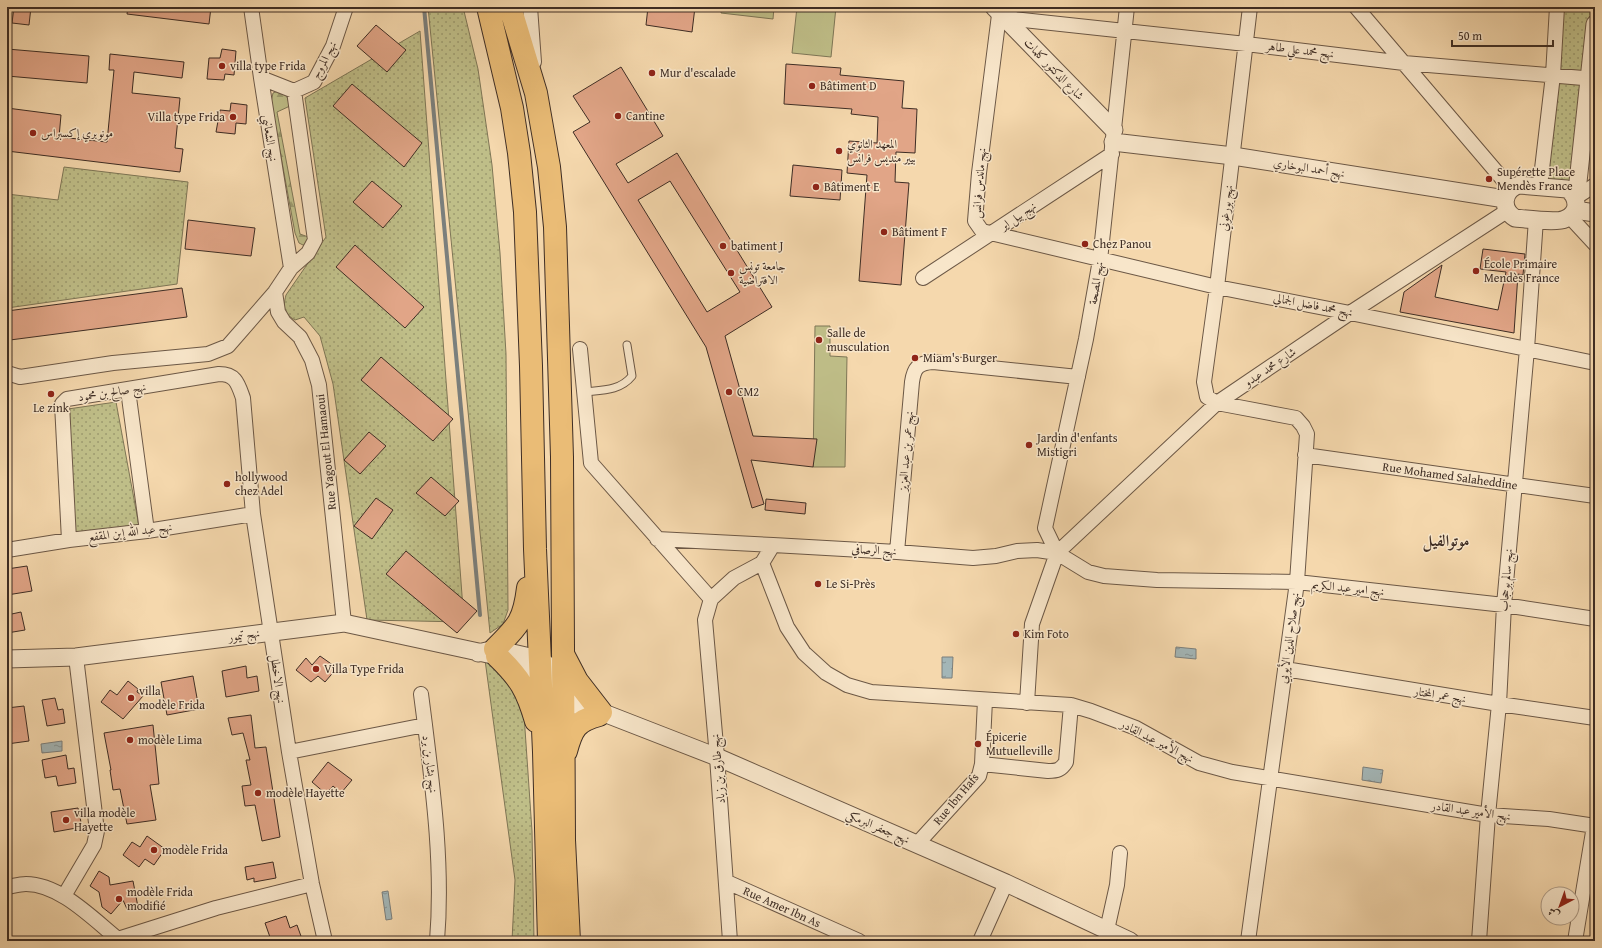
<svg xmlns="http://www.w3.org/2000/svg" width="1602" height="948" viewBox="0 0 1602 948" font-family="'Gentium Book Plus',Amiri,serif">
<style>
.green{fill:url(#green-dots);stroke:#7e7656}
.forest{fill:url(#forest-firs);stroke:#7e7656}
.pitch{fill:#bfbe88;stroke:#7e7656}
.water{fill:url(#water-ripples);stroke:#7b7f7c}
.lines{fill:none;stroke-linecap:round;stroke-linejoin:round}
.stream{stroke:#7b7f7c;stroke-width:4}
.building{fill:#e1a587;stroke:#3e2d24;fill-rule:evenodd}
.service-casing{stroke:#6c5846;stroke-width:9}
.minor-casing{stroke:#6c5846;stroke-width:16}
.tertiary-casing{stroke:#6c5846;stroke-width:19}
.trunk-casing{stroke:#3e2d24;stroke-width:24}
.service{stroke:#f8e6ca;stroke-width:7}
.minor{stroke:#f8e6ca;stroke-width:14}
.tertiary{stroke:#f8e6ca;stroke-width:17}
.trunk{stroke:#eabc76;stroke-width:22}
.poi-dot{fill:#8f2418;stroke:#f8e6ca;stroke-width:1.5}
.labels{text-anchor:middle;stroke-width:3;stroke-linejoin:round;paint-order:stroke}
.street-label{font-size:12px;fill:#3e2d24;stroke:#f8e6ca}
.poi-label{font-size:12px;fill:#3e2d24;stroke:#f8e6ca;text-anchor:start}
.district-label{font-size:16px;font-weight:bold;fill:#3e2d24;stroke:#f8e6ca}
</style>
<defs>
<pattern id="green-dots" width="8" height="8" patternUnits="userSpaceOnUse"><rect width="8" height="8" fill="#bfbe88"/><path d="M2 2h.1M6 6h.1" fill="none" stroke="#9d9b6f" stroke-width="1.8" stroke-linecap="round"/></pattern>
<pattern id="forest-firs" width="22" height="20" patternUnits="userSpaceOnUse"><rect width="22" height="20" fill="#bfbe88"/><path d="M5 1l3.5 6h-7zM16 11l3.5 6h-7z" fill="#9d9b6f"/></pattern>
<pattern id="water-ripples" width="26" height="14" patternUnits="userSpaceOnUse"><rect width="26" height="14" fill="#a3b6b7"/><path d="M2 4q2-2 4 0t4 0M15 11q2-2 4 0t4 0" fill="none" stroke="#869495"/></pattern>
</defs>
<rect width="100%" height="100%" fill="#f5d8ad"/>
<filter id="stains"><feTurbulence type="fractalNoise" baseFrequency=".005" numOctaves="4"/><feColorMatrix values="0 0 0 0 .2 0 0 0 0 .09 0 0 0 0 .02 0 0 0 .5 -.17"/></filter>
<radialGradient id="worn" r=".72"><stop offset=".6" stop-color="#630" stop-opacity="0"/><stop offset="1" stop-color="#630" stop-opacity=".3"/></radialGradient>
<path class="green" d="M428,7H463L478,69L492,165L500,253L506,354L508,610L503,624L490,633Z
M1561,7H1593L1575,183L1545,179Z
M420,31L464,622L367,620L333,384L320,336L304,317L295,320C283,313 283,307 286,295L326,237L305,98Z
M64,167L188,182L177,284L7,308V194L58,200Z
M116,402L139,526L75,535L68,409Z
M485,660L500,673L523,700L532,831L534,941H512L515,880Z"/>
<path class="forest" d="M280,90L286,94L290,106L277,112L300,234L311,238L307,244L303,245L299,243L295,233L271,102L273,93Z"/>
<path class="pitch" d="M722,7H774L773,19L721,13Z
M797,7H836L831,57L792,53Z
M815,326H830V356L847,357L845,467H813Z"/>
<path class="water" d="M1176,647L1196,649V659L1175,657Z
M942,657H953L952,678H942Z
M62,741V751L42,753L41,744Z
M1363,767L1383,770L1381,783L1362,780Z
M388,891L392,919L386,920L382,892Z"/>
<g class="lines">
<path class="stream" d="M424,7L480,615"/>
</g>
<path class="building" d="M14,7H31L29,25L12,23Z
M128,7H211L209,24L127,14Z
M648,7H695L692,32L646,25Z
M376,25L406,50L387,72L357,46Z
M7,49L89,56L87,83L7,76Z
M222,49L236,51L234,75L225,74L224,80L207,79L209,58H220Z
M110,54L184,62L182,78L134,72L132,93L180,98L175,148L183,149L180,172L7,151V108L61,115L59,137L107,142L114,70H109Z
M786,64L841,68L840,75L904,81L902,108L917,109L915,153L896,152L895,182L909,183L901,285L859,281L867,175L847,173L849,141L877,143L878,117L851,114L852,109L784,104Z
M621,67L663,136L616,164L628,183L677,153L772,307L725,336L753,436L817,439L813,467L751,460L764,504L752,508L706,347L573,132L590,122L573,96ZM670,181L740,292L707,312L638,200Z
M352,84L422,143L404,167L333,106Z
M231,103L247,105L246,124L236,123L235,134L216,132L220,110L230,111Z
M793,165L842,170L840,200L790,196Z
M372,181L402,206L383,228L353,202Z
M188,220L255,228L251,256L185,249Z
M355,245L424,307L405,328L336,267Z
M1483,249L1525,254L1523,275L1518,274L1514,333L1400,312L1404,292L1442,265L1435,297L1498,310L1506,272L1480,269Z
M182,288L187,317L10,340L7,311Z
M381,357L453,419L433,441L361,380Z
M369,432L386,446L360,474L344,460Z
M431,477L459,501L445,516L416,493Z
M376,498L393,510L372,539L354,526Z
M766,499L806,503L805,514L765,510Z
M406,551L477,611L457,633L386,574Z
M27,566L32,591L7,595V569Z
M21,612L25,630L7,633V615Z
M320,656L337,668L325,682L318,676L311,682L296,670L306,658L312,665Z
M246,666L247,678L257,676L259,691L226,697L222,671Z
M193,676L199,709L167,715L161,682Z
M128,681L138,689L137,692L143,696L123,719L101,702L110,690L117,695Z
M55,698L58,710L63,709L65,723L47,726L42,700Z
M24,706L29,741L7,744V708Z
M251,715L255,748L266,747L280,837L262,841L255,805L245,806L242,786L251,785L246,760H250L243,733L232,735L228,718Z
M153,725L159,784L150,785L156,820L127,824L120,789L113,790L110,770H111L104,733Z
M66,755L68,769L74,768L76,783L58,786L56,776L45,778L42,760Z
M328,762L352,780L341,793L333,786L326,794L312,782Z
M78,808L82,827L54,832L51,812Z
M147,836L165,849L154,865L145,859L139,867L123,855L132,842L140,847Z
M273,862L276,878L254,882V878L247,880L245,867Z
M99,871L109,877L110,885L133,881L138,907L127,909L123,900L111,914L102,907L99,892L90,886Z
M286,916L290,928L297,925L302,939L297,941H282L280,937L271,940L265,923Z"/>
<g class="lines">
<g class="service-casing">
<path id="service" d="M584,392C602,390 620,391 632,376L627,345"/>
</g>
<g class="minor-casing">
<path id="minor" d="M251,7L261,78L291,268
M530,7L534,62
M1000,7L979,173L975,221L982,231L1217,287L1350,313L1595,363
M1356,7L1511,189
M1005,18L1246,44L1404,63L1595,79
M261,78L294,91L314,82L333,46L346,7
M1540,186L1553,75L1557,7
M1575,198L1595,185
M1570,217L1595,244
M923,278L1112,154
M275,292L278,312L284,322L300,337L312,360L319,385L344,623
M580,349L591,463L711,599
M7,373L20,377L113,363L208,354L228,346L275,292L291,268L308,253L315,240L294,91
M128,390L147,531
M1305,455L1595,496
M657,539L773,545
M69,540L62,404L67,399L219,374C236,374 238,384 243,398L253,514L289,752L312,884L325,941
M7,550L69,540L147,531L253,514
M897,552L912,382C914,368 918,363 933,362L1078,377
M1057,553L1045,528L1086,339L1100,260L1127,7
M762,563L787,627L804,653L826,673L847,685L871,692L1071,705L1091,711L1136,728L1199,763L1232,772L1488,815L1549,819L1595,826
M711,599L734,578L762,563L773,545L897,552L973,558L996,556L1017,551L1037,550L1057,553L1088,572L1104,576L1157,580L1297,582L1504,605L1595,619
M711,599L705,620L717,757L730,941
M1285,669L1499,704L1595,718
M421,694L425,725
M1027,703L1032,624L1057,553L1217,403L1350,313L1507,211
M289,752L425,725C434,797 443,869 437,941
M982,764L1048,771C1057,771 1061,770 1066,762L1071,705
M917,844L979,776L982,764L985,700
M727,882L859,941
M7,887C13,886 20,884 26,884C60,884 93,919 118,939L119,941
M64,896L94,845L97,831L76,657
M1107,930L1117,885L1120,853
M118,939L216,908L312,884
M980,941L1006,883
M1248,941L1297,582L1307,434L1303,426L1296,418L1217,403L1207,397L1204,382L1217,287L1250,7
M1479,941L1488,815L1499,704L1504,605L1527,349L1536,219
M1575,941L1594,826"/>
</g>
<g class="tertiary-casing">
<path id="tertiary" d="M994,7L1114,130
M1113,142L1233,156L1505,199
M1519,185L1567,189C1573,193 1576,198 1576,205C1576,211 1571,217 1565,219C1557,223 1526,219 1515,218C1500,209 1503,190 1519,185Z
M1574,196L1578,182L1595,24
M1575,210L1595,213
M478,653L495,649L539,659L553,669L567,686
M7,659L76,657L344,623L497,656L541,681L573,704L601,715
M591,708L717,757L1006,883L1130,941"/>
</g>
<g class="trunk-casing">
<path id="trunk" d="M488,7L512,108L519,153L525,212L531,366L535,549L544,752L549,941
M510,7L536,93L549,167L555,227L562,457L564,840L569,941
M495,649C518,626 524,621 528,588
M497,656C520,678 527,690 536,721
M564,656L577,681L601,712
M566,751C572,729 576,721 599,715"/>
</g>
<use href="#service" class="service"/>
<use href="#minor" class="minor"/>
<use href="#tertiary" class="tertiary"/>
<use href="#trunk" class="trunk"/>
</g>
<g class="poi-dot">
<circle cx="222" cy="66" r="4"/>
<circle cx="652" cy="73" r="4"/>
<circle cx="812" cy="86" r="4"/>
<circle cx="618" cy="116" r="4"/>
<circle cx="233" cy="117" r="4"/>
<circle cx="33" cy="133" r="4"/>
<circle cx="839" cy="151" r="4"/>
<circle cx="1489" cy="179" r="4"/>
<circle cx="816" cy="187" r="4"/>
<circle cx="884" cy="232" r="4"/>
<circle cx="1085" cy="244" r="4"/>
<circle cx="723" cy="246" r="4"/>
<circle cx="1476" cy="271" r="4"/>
<circle cx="731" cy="273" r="4"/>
<circle cx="819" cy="340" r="4"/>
<circle cx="915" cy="358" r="4"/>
<circle cx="729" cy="392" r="4"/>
<circle cx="51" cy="394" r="4"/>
<circle cx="1029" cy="445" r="4"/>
<circle cx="227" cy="484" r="4"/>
<circle cx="818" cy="584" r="4"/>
<circle cx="1016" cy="634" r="4"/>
<circle cx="316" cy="669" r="4"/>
<circle cx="131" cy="698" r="4"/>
<circle cx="130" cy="740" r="4"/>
<circle cx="978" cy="744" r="4"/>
<circle cx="258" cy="793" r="4"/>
<circle cx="66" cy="820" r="4"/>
<circle cx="154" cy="850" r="4"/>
<circle cx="119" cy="899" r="4"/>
</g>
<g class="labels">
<g class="street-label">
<text transform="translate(1300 50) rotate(7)" y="4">نهج محمد علي طاهر</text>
<text transform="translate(324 60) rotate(-62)" y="4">نهج المروج</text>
<text transform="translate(1054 69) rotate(46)" y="4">شارع الدكتور كلمات</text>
<text transform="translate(270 138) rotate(81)" y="4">نهج الشعانبي</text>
<text transform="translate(1309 168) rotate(9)" y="4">نهج أحمد البوخاري</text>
<text transform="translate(979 183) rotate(-85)" y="4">نهج ماندس فرانس</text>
<text transform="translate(1226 208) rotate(-83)" y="4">نهج بورغوني</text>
<text transform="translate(1018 216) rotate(-34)" y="4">نهج بيل اير</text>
<text transform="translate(1096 283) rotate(-81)" y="4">نهج المصحة</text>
<text transform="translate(1313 305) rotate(11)" y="4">نهج محمد فاضل الجمالي</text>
<text transform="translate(1270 367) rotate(-34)" y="4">شارع محمد عبدو</text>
<text transform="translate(112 392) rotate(-9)" y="4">نهج صالح بن محمود</text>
<text transform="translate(906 451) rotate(-85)" y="4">نهج عمر بن عبد العزيز</text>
<text transform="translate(326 452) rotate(-96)" y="4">Rue Yagout El Hamaoui</text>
<text transform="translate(1450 476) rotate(8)" y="4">Rue Mohamed Salaheddine</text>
<text transform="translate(130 532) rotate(-7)" y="4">نهج عبد الله إبن المقفع</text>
<text transform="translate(874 550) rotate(3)" y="4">نهج الرصافي</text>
<text transform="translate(1506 580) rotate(-85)" y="4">نهج سالم بوحجاب</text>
<text transform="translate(1348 588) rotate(6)" y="4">نهج امير عبد الكريم</text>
<text transform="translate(244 635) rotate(-8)" y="4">نهج تيمور</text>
<text transform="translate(1289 638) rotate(-82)" y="4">نهج صلاح الدين الأيوبي</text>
<text transform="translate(278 679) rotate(82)" y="4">نهج الاخطل</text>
<text transform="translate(1440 695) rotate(9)" y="4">نهج عمر المختار</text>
<text transform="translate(1157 741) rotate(27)" y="4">نهج الأمير عبد القادر</text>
<text transform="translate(430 764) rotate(83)" y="4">نهج بشار بن برد</text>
<text transform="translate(718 769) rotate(-95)" y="4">نهج طارق بن زياد</text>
<text transform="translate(956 799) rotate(-50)" y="4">Rue Ibn Hafs</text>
<text transform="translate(1471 811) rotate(8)" y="4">نهج الأمير عبد القادر</text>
<text transform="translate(878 827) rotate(23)" y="4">نهج جعفر البرمكي</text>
<text transform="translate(782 907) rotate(24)" y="4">Rue Amer Ibn As</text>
</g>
<g class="poi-label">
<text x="230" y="70">villa type Frida</text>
<text x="660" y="77">Mur d'escalade</text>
<text x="820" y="90">Bâtiment D</text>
<text x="626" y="120">Cantine</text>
<text x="225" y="121" text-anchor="end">Villa type Frida</text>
<text x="41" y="137">مونوبري إكسبراس</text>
<text x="847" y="148">المعهد الثانوي<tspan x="847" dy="14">بيير منديس فرانس</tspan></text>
<text x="1497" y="176">Supérette Place<tspan x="1497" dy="14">Mendès France</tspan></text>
<text x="824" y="191">Bâtiment E</text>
<text x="892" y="236">Bâtiment F</text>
<text x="1093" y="248">Chez Panou</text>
<text x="731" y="250">batiment J</text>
<text x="1484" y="268">École Primaire<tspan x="1484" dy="14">Mendès France</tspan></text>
<text x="739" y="270">جامعة تونس<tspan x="739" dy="14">الافتراضية</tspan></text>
<text x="827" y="337">Salle de<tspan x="827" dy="14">musculation</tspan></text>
<text x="923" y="362">Miam's Burger</text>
<text x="737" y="396">CM2</text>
<text x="51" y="412" text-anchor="middle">Le zink</text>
<text x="1037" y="442">Jardin d'enfants<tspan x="1037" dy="14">Mistigri</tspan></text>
<text x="235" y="481">hollywood<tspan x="235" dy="14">chez Adel</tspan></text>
<text x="826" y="588">Le Si-Près</text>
<text x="1024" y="638">Kim Foto</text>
<text x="324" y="673">Villa Type Frida</text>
<text x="139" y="695">villa<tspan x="139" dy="14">modèle Frida</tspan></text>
<text x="986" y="741">Épicerie<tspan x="986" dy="14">Mutuelleville</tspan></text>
<text x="138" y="744">modèle Lima</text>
<text x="266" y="797">modèle Hayette</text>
<text x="74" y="817">villa modèle<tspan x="74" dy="14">Hayette</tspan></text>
<text x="162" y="854">modèle Frida</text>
<text x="127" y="896">modèle Frida<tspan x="127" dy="14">modifié</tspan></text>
</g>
<g class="district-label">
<text x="1446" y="546">موتوالفيل</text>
</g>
</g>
<rect width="1602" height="948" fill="none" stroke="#f5d8ad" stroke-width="24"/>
<rect x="8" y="8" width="1586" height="932" fill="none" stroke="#3e2d24" stroke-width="2"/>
<rect x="12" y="12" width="1578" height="924" fill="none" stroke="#3e2d24"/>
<g transform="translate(1560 906) rotate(221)"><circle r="19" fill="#f8e6ca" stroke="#ae9c88"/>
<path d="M0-3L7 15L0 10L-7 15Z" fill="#8f2418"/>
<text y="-6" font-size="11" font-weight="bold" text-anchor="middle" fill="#3e2d24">ش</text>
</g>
<path d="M1452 40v6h101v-6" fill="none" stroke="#3e2d24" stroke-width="2"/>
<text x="1458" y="40" font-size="12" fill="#3e2d24" stroke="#f8e6ca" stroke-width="3" paint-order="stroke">50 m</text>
<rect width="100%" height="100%" filter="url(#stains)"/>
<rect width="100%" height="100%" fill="url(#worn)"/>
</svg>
